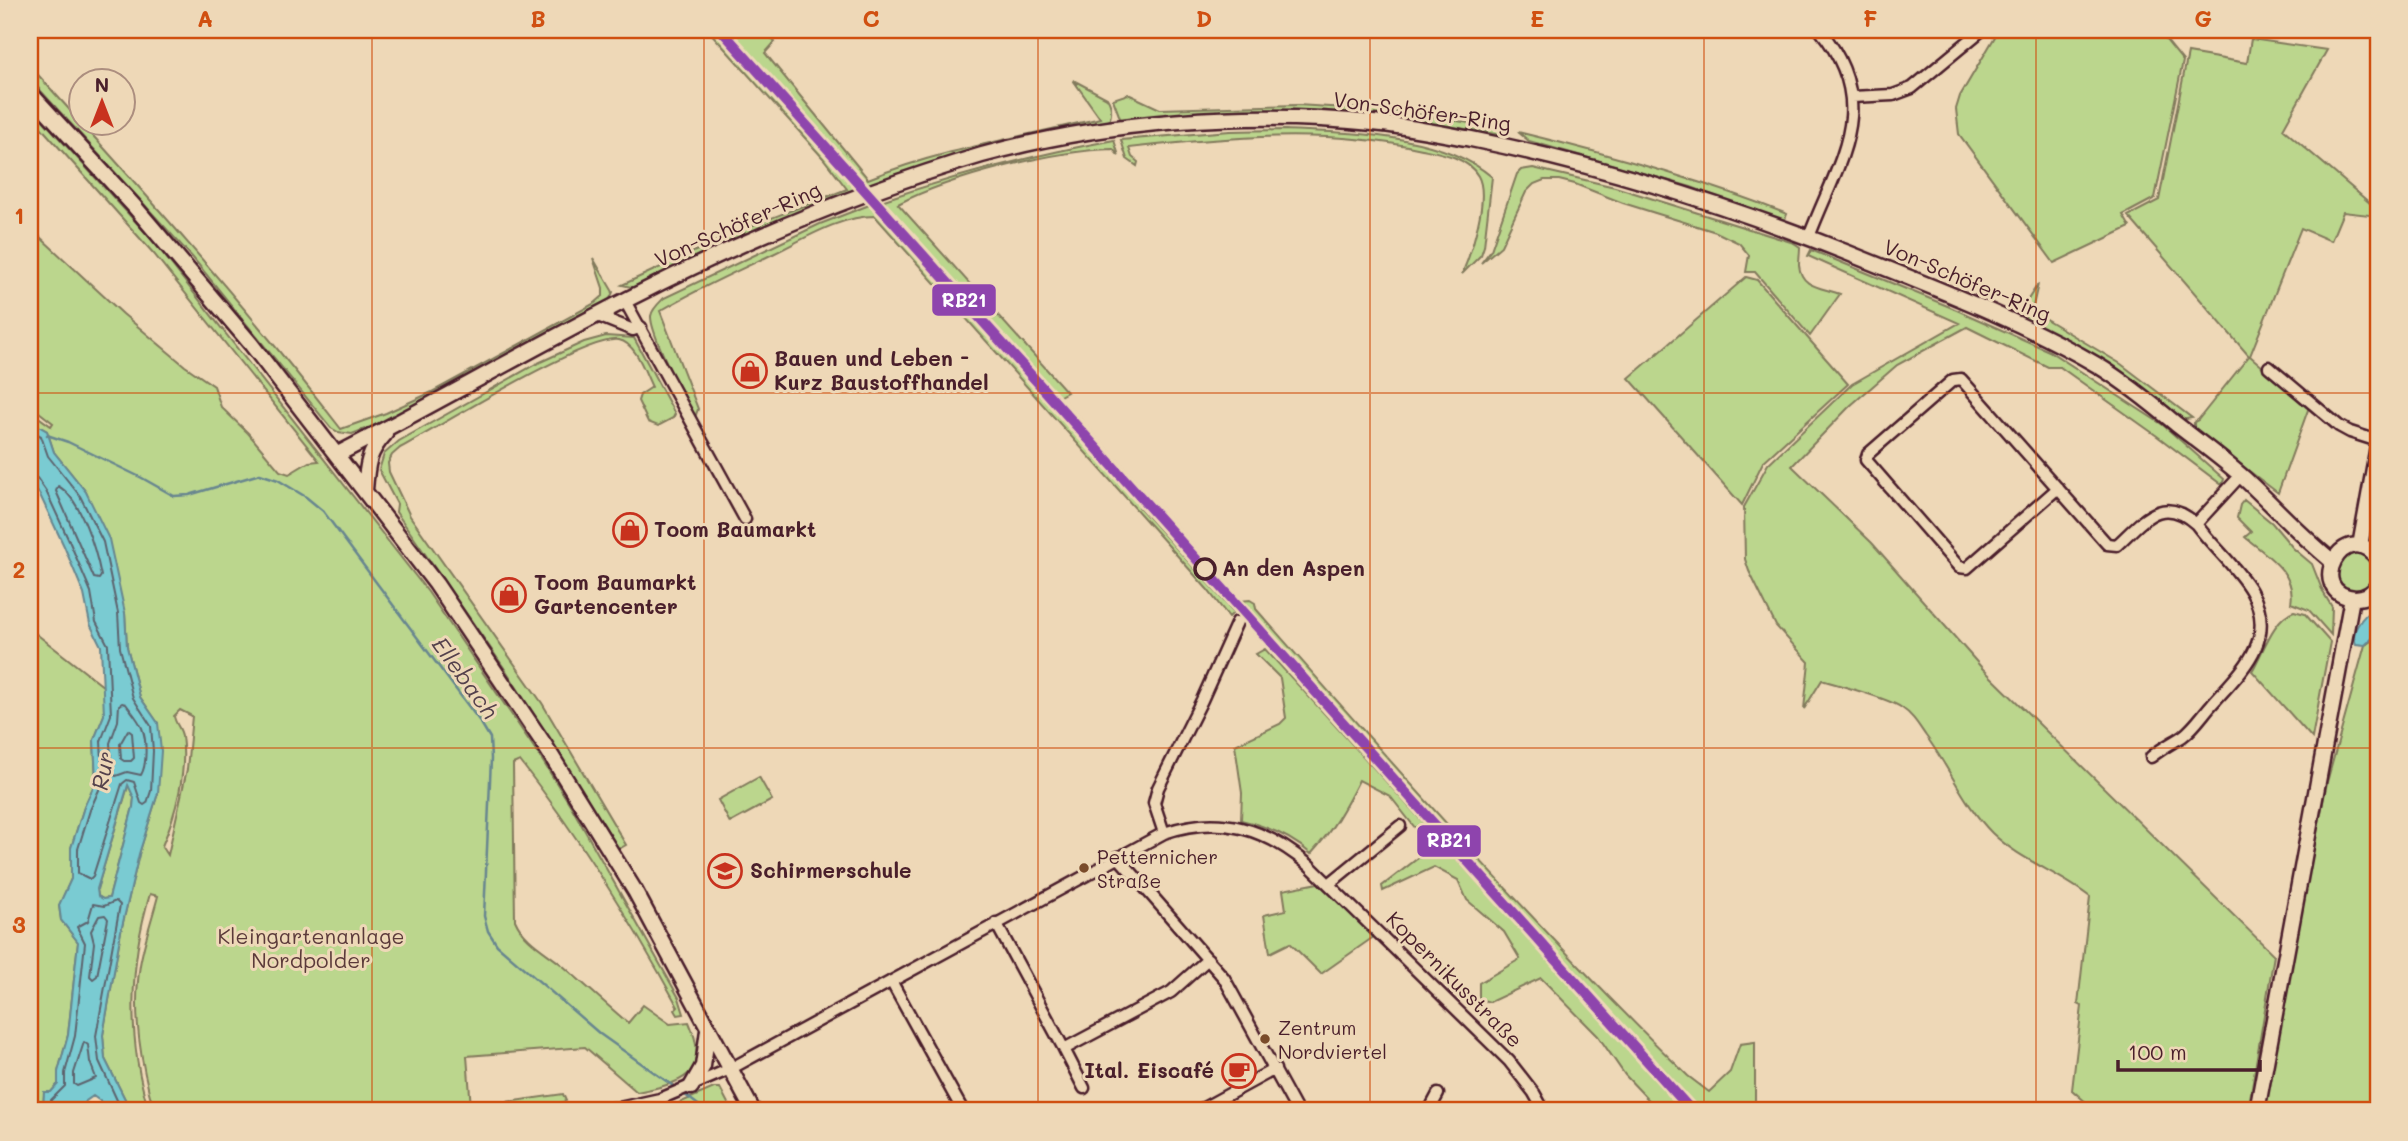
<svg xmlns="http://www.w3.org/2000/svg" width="2408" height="1141" viewBox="0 0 2408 1141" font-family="Mali,sans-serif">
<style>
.green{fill:#bbd68d;stroke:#827a5c;stroke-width:2;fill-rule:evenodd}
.water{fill:#7acbd2;stroke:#67868f;stroke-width:2;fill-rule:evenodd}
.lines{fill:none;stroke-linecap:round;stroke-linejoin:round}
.shore{stroke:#5d646e;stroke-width:2}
.stream{stroke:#67868f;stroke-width:2.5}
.street-casing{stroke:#4a1f2b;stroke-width:15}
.secondary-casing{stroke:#4a1f2b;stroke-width:19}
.street{stroke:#eed8b7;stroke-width:10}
.secondary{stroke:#eed8b7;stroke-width:14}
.rail-1-casing{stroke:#eed8b7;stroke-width:16}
.rail-1{stroke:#8e44ad;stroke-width:10}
.grid{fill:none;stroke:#d05011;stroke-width:2;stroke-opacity:0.55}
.stop-dot{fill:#eed8b7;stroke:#4a1f2b;stroke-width:3.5}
.bus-dot{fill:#7a4b2a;stroke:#eed8b7;stroke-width:2.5}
.labels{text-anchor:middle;stroke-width:6;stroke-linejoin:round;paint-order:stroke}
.bus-label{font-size:19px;fill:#4a1f2b;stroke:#eed8b7;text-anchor:start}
.street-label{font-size:21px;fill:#4a1f2b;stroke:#eed8b7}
.poi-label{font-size:21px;font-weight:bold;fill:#4a1f2b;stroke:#eed8b7;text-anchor:start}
.stop-label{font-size:21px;font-weight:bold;fill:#4a1f2b;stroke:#eed8b7;text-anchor:start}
.park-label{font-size:21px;fill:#5b3a3a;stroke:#eed8b7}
.water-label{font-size:23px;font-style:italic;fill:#54414c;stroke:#eed8b7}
.line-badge{stroke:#eed8b7;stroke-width:2.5}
.badge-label{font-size:19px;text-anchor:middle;font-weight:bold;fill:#fff}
.neatline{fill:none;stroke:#d05011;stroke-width:2.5}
.grid-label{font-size:23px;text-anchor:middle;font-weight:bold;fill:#d05011}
</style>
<rect width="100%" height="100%" fill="#eed8b7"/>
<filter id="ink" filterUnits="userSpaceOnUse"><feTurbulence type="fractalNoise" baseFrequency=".0143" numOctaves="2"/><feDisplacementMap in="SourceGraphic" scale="14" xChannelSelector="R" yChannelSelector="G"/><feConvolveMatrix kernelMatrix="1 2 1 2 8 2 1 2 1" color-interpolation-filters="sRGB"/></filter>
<g filter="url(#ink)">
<path class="green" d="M708,30H715L859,190L707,251L636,288L622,285L743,229L847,189L823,158Z
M727,30H764L775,42L765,53L868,179C943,149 1022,137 1100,118L1073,80L1107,98C1112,106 1113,116 1107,124L867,188Z
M2003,30H2158L2183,61L2155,198L2123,215L2130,227L2054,263L1959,134L1956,109L1960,96L1996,35Z
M2251,39L2327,50L2283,129L2378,210V216L2343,212L2331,241L2301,228L2250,356L2309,407L2278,493L2194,429V422L2198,420L2249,356L2128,216L2159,200L2188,53L2247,63Z
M30,66C137,184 243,302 341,429L386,413L432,392L595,303L603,296V288L593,258L613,292L609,301L391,419L352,434L338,432L331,428L193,258L30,79Z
M1128,94L1160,109L1297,105L1379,110L1424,115L1508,130L1501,135C1420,121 1339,109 1257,111C1212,113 1168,117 1123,120L1120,118L1113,99Z
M30,106L154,242L428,592L537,752L571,806L679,998L684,1014L678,1015L675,1010L678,1007C631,921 581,839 520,761L513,764L515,920C524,941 545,951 562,965C584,984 606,1004 628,1023L643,1005L670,1024L689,1022C712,1075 682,1083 637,1092L585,1047L467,1056L471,1107L563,1094L566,1101L537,1111H154C141,1064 132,1014 140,965C144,942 152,919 158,896L150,894C129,963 127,1042 149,1111H129L127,1103L105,1059L103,1035L121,931L139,854L158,793V723L140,697L127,647L125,613L86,492L54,452L47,431L30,421V411L51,426L53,423L30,405V223L40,237L123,314L185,366L214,386L221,407L248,433L280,471L289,474L309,462L319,461L154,254L30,115ZM180,710L192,716L187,769L168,855L162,846C176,814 187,772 182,736C181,728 175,724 174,716Z
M1286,130C1350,133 1441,133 1492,177L1484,246L1481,255L1462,274C1471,253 1490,197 1478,176C1467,157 1441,153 1422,149C1325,128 1226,137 1129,148L1132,157L1138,162L1137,166L1127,159L1121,140L1230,131Z
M1518,132C1609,154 1700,179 1787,214L1784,222L1691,187L1529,141Z
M1114,140L1119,156L1113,149C1054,150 950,177 898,204L1067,392L1058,397L881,201C959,174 1033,155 1114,140Z
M1533,168L1615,187L1794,243L1800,247C1800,253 1799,259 1799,265C1801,289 1823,287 1840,294L1810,336L1755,272H1746L1749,255L1739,243L1716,232L1623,203L1575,184L1559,180H1544L1534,184L1526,192L1501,246L1481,263L1491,250L1517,174L1521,170Z
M872,204L1142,503L1139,507L1234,612L1229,617L1207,589L875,216C840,216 804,239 773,254C735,272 697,289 660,311L698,409L694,420C685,400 650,334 651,316C652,309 659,303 664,298L820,224Z
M1811,250L1950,307L2049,351L2163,425L2224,479L2222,485L2157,436L2060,367H2048L1967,327L1897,365L1850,406L1792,466L1872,543L1982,668L2274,955L2248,1111H2096L2072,1090L2082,1006L2078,1004L2090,897C2060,873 2020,860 1992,833C1965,806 1949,767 1926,736C1919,726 1913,715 1902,708C1889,698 1840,686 1822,680L1804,709L1809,662L1776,626L1749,571L1745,559L1744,507L1768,464L1852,384L1959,323L1808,256Z
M1746,277L1757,280L1848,384L1763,462L1742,505L1629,378Z
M2038,284L2033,306L2044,318L2121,364L2192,418L2181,420L2023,319L2027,301Z
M606,336L634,338L675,414L673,418L658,426L648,422L638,401L640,395L652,387C645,373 636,343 619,340C586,335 437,428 400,448L392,455L388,463L389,472L410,516L542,703L626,845L619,849L507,672L396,512L397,504L379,470L384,454L399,441L536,364L584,342Z
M2244,500L2272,523L2293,548L2312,564L2323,592L2332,607L2331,635L2309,610L2291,603C2297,573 2266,555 2245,537L2251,532L2237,518L2240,505Z
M2337 572a19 19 0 1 1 38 0a19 19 0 1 1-38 0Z
M1250,600L1255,603L1256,609C1396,768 1536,928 1688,1076L1709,1092L1730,1072L1740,1044L1755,1042V1111H1698L1239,601Z
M2294,611L2305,614L2330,642L2312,738L2252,671C2263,653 2273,618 2294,611Z
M30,629L104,687V715L94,740L96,781L84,807L71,848V879L59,906L61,920L78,942L68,1035L58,1072V1084L51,1092H44L43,1111H30Z
M2378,638V1111H2265L2292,957L2327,782L2365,645Z
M1265,649L1323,712L1685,1111H1659L1625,1075L1598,1036L1541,978L1490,1002L1479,999V983L1520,959L1504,932L1467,900L1458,880L1434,867L1383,891L1382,886L1431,848L1390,796L1359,780C1345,808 1332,831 1311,854C1291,836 1266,826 1241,820L1242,793L1235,745L1280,724L1286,718L1280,678L1256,654Z
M759,777L772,800L730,823L718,800Z
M129,783L134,798L133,807L109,898L103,899L98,896L97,889Z
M1318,883L1375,936L1321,974L1290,943L1270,953L1264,915L1286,910L1283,890Z
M714,1088H720L732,1111H675L679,1103Z"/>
<path class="water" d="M30,421L47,431L54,452L86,492L109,539L125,613L127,647L140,697L158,723L161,751L158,793L139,854L121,931L103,1035L105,1059L127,1103L129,1111H103L100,1101L93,1096L86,1101L82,1111H43L44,1092H51L58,1084V1072L68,1035L78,942L61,920L59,905L71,879V848L84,807L96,781L94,740L104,715L101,646L90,624L84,594L64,546L40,495L30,479ZM128,785L134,798L133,807L109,898L103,899L98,896L97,889Z
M2374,608L2378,609V633L2365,645L2356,644C2349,631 2363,616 2374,608Z"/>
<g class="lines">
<path class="shore" d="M30,430L41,436L48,456L80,496L103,542L118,613L120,648L133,698L151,726L153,751L151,791L147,803L144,805L141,803L134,782L127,780L122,784L93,876L90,879L78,873V849L90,810L103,781L101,741L111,715L108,645L96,622L91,592L70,543L46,491L37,478L30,476
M58,486C81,498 96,551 101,576L99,579L94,578L56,491Z
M122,703L126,704C131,711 139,720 142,728C147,740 147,765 141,775L127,772L116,776L112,774L110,743L118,721L119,705Z
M128,730L132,733L134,758L131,761H124L121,759L120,744Z
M105,915L108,919L97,976L93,979L90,976L94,943L91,931L99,916Z
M84,1042L88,1045L90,1062L96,1078L77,1086L74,1084V1073Z
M50,1111L51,1100L65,1086V1073L75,1036L85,943L77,927L88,921L93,904L104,906L116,901L120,905L96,1036L99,1061L122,1111"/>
<path class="stream" d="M47,435L68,442L142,478L174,496L189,495L260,474L278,480L306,497L323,511L481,723L490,738L491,759L484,916L488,931L497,945L600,1034L676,1088
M684,1094L706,1111"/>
<g class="street-casing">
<path id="street" d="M1852,97L1893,95L1912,88L1982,30
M1809,237C1838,160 1882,106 1820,30
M625,301L745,519
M598,316L633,330L641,327
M2269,367L2339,426L2350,432L2378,441
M2058,488L1967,568L1959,567L1866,460L1868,454L1953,380L1961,379L2107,544L2117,545C2143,521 2162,493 2196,524
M2151,757C2162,748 2172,743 2183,736C2194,728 2203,714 2212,704C2241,671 2279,639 2251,591C2237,567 2213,547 2196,524L2241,475
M1164,833L1154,803L1158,788L1202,700L1237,622
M1118,857L1224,978L1297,1111
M1329,884L1400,826
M996,923L1064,1049L1171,992L1208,959
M891,981L963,1111
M1064,1049L1084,1088
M562,1111L619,1108L660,1099L730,1069L1164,833C1220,814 1265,828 1309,865L1509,1061L1534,1093L1544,1111
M1198,1111L1275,1069
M1427,1111L1430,1109L1438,1094"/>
</g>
<g class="secondary-casing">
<path id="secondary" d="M30,93L134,206L251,344L436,584L544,744L635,891L753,1111
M338,454C435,404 530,349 628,299C741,241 860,191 982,155C1105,121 1247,110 1373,123C1406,126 1438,133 1471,139C1600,165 1725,204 1848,253C1932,287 2018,319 2097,365C2125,382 2151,403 2176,424C2199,442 2223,459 2245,479C2274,506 2301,536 2332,561
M365,490C367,465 368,452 385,434
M2360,546L2378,446
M2378,559C2344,514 2303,594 2355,598C2365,598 2373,593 2378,585
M691,1087L703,1066L708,1030
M2257,1111L2352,598"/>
</g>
<use href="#street" class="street"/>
<use href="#secondary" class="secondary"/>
<g class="rail-1-casing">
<path id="rail-1" d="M721,30L1692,1111"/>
</g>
<use href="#rail-1" class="rail-1"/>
</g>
</g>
<path class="grid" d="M372,30V1111M704,30V1111M1038,30V1111M1370,30V1111M1704,30V1111M2036,30V1111M30,393H2378M30,748H2378"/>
<defs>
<g id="shop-ring" transform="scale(1.75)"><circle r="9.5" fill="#eed8b7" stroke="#c8321e" stroke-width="1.5"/><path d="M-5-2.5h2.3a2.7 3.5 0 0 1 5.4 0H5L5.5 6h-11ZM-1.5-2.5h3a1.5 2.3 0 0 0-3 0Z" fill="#c8321e"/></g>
<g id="school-ring" transform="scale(1.75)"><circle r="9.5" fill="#eed8b7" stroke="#c8321e" stroke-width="1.5"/><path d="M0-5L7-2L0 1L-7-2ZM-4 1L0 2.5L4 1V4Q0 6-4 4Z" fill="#c8321e"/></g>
<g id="cafe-ring" transform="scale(1.75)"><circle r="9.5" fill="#eed8b7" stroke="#c8321e" stroke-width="1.5"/><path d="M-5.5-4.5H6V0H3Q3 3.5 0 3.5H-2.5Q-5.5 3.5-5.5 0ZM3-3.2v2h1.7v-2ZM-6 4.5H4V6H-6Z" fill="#c8321e"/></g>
</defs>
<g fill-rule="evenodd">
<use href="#shop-ring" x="750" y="371"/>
<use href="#shop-ring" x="630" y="530"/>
<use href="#shop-ring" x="509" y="595"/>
<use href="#school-ring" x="725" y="871"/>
<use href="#cafe-ring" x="1239" y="1071"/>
</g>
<circle class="stop-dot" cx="1205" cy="569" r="10"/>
<g class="bus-dot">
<circle cx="1084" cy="868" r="6"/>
<circle cx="1265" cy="1039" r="6"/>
</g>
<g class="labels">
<g class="bus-label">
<text x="1097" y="864">Petternicher<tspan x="1097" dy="24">Straße</tspan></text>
<text x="1278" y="1035">Zentrum<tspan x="1278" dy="24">Nordviertel</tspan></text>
</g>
<g class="street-label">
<text transform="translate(1422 112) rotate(8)" y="7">Von-Schöfer-Ring</text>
<text transform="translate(738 225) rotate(-24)" y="7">Von-Schöfer-Ring</text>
<text transform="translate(1967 281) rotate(23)" y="7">Von-Schöfer-Ring</text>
<text transform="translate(1454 980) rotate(45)" y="7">Kopernikusstraße</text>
</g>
<g class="poi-label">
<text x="774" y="366">Bauen und Leben -<tspan x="774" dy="24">Kurz Baustoffhandel</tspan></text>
<text x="654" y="537">Toom Baumarkt</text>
<text x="534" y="590">Toom Baumarkt<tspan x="534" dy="24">Gartencenter</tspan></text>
<text x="750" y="878">Schirmerschule</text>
<text x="1214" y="1078" text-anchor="end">Ital. Eiscafé</text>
</g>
<g class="stop-label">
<text x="1222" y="576">An den Aspen</text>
</g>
<g class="park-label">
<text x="311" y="944">Kleingartenanlage<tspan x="311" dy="24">Nordpolder</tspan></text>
</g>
<g class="water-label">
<text transform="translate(465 678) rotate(54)" y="8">Ellebach</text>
<text transform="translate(103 771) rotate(-79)" y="8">Rur</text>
</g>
</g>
<g class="line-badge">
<rect x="931" y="283" width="66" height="34" rx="7" fill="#8e44ad"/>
<rect x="1416" y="824" width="66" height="34" rx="7" fill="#8e44ad"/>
</g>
<g class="badge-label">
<text x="964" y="307">RB21</text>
<text x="1449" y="847">RB21</text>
</g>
<rect width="2408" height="1141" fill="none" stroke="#eed8b7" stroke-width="77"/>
<g transform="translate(102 102)"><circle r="33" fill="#eed8b7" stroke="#ac8e7f" stroke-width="2"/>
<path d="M0-5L12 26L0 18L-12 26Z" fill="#c8321e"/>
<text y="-10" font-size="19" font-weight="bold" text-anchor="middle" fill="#4a1f2b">N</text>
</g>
<path d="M2118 1060v10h142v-10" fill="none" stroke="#4a1f2b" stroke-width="3.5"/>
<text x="2128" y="1060" font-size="21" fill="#4a1f2b" stroke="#eed8b7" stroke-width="5" paint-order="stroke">100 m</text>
<rect x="38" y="38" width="2332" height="1064" class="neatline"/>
<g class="grid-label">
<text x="205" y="27">A</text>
<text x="538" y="27">B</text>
<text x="871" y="27">C</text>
<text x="1204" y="27">D</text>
<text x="1537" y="27">E</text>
<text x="1870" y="27">F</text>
<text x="2203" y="27">G</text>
<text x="19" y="224">1</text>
<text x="19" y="578">2</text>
<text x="19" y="933">3</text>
</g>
</svg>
